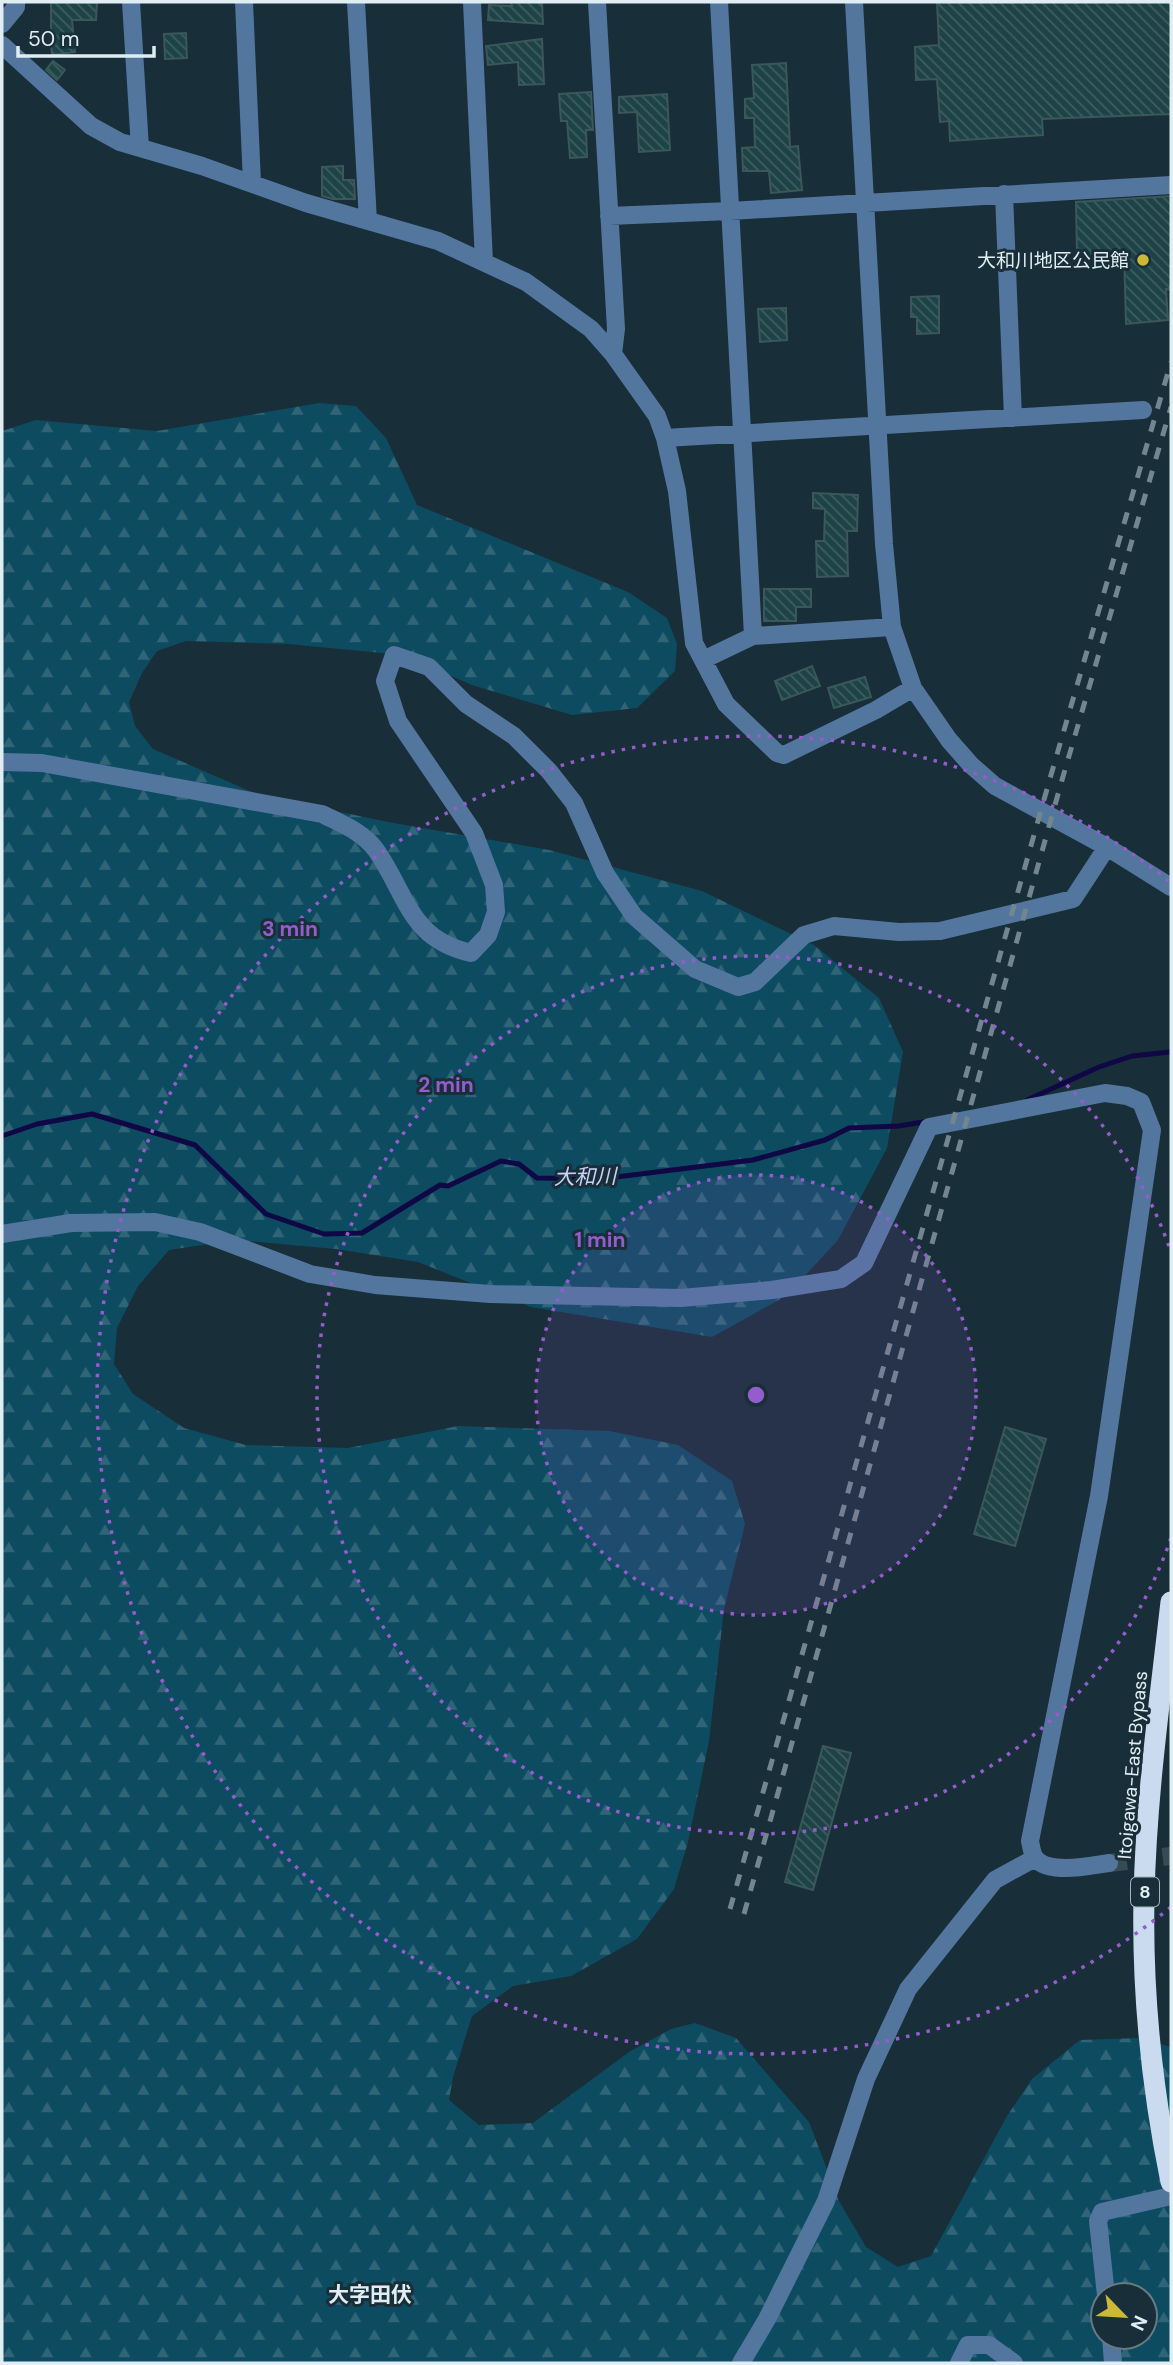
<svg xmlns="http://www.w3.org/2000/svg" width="1173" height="2365" viewBox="0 0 1173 2365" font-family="'DM Sans','Noto Sans JP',sans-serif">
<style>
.forest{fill:url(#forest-firs);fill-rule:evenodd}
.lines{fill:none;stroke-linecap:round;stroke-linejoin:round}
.stream{stroke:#100745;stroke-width:5}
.building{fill:url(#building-back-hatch);stroke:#3b5759;stroke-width:2}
.minor-tunnel{stroke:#364b54;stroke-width:18;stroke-dasharray:18 9;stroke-linecap:butt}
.minor{stroke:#53769f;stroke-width:18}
.highway{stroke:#cadbef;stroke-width:21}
.rail{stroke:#73858e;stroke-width:5;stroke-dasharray:12 12;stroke-linecap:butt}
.ring{fill:none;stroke:#945ccc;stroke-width:3.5;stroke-dasharray:3.5 7}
.poi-dot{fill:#cdb938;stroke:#182e38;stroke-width:2.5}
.labels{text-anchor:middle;stroke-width:6;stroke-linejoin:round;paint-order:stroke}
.shield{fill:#182e38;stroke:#a4b4bb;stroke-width:2}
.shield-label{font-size:18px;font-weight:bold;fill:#e0edf3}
.poi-label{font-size:19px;fill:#e0edf3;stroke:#182e38;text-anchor:end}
.street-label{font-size:19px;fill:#e0edf3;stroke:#182e38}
.water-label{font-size:21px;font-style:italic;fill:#cad0f8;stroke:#182e38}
.neighbourhood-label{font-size:21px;font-weight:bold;fill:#e0edf3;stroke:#182e38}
.centre{fill:#945ccc;stroke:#182e38;stroke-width:3.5}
.ring-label{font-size:21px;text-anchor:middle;font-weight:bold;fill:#945ccc;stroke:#182e38;stroke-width:6;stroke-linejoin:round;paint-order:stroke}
</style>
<defs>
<pattern id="forest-firs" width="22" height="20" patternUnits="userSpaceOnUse" patternTransform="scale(1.75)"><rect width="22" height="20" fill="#0d4b61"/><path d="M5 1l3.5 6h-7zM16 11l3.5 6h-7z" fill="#306578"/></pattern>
<pattern id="building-back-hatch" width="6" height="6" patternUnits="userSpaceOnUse" patternTransform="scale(1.75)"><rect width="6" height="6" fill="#1e4346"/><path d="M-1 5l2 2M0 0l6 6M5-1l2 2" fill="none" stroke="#3e5e61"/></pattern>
</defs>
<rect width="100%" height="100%" fill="#182e38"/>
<path class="forest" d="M319,403L356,406L386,438L417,505L628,592L667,618L677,644L675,671L637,708L572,715L472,685L403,655L288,644L186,641L157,651L142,673L129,702L135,726L153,749L259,795L388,822L549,850L702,891L814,945L879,998L903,1052L887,1148L838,1240L786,1296L712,1337L531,1307L418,1262L336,1249L236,1240L169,1250L138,1286L117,1328L114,1364L133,1394L184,1428L246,1445L348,1448L458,1426L609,1431L678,1445L732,1481L745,1524L724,1609L709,1741L688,1842L674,1889L637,1939L571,1976L513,1986L472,2016L453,2077L449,2100L479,2125L533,2123L629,2052L671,2029L695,2023L736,2038L809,2122L839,2201L866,2247L898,2267L931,2256L1007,2116L1032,2079L1080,2040L1140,2038L1171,2047V2363H2V431L36,420L157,431ZM1103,2295H1145V2337H1103Z"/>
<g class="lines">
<path class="stream" d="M1027,1100L1099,1067L1132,1056L1170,1052
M2,1136L37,1124L92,1114L195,1145L266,1214L324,1234L362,1233L440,1185L448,1186L501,1161L519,1164L537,1178L600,1179L753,1160L825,1140L849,1128L899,1126L929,1121"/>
</g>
<path class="building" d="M51,2L97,3L96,20H72L75,52L52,55L50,30H51Z
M511,2H542L543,24L488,20L489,5L512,6Z
M937,2H1171V114L1042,119L1043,135L950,141L949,121L940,122L937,79L916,80L915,47L939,45Z
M186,33L187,58L165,59L164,34Z
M542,39L544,84L519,85L518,62L488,65L486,46Z
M53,61L65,70L57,80L46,70Z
M786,63L790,147L798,146L802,190L771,193L769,171H743L742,148L755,147L754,118H745V99L754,98L752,65Z
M591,92L593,130H586L587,157L570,158L567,121H561L559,94Z
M667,94L670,150L639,152L637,112L619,113V97Z
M343,166V180H354L355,199H333L322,196V167Z
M1171,196V290L1166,289L1168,320L1126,324L1124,252L1077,255L1076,202Z
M939,296V333L917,334V317H911V297Z
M786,308L787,340L760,342L758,309Z
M813,493L858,495L857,531H847L848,576L817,577L816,541H824L825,509L813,508Z
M764,589H811V607H796V621H764Z
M812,666L820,686L782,700L775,681Z
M865,677L871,697L834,708L828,688Z
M1005,1427L1046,1439L1015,1546L974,1534Z
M823,1746L851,1753L813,1890L785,1882Z"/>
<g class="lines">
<path class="minor-tunnel" d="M1109,1863L1171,1856"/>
<path class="minor" d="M131,2L140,148
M244,2L252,183
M356,2L368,221
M472,2L484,262
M597,2L616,329L613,354
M719,2L753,636
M854,2L884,544L892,627L913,688L949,740L971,765L995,786L1107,847L1171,887
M2,24L16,7V2
M2,45L91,126L120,142L202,166L306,203L438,241L526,282L591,329L613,354L657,416L665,438L677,491L694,643L726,704L777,753L784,755L876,710L913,688
M1004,194L1013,418
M609,216L730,211L1171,185
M665,438L1143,410
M703,660L753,636L892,627
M2,762L42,763L322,814C342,824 363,832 376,850C408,896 409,939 471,953L488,935L496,912L494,885L474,833L398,721L385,681L394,655L429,667L466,704L514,736L549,771L574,803L605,873L634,916L695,969L738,987L755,982L804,935L834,926L899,932L940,931L1073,899L1107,847
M2,1234L71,1223L155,1222L200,1232L310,1274L375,1285L490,1294L681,1298L772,1290L841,1279L864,1263L929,1127L1105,1093L1127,1096L1141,1102L1152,1130L1099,1496L1030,1841C1031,1846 1032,1854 1035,1858C1048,1875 1090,1866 1109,1863
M1106,2295L1098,2221L1102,2212L1171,2196
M1111,2337L1113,2363
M741,2363L767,2319L826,2201L866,2079L908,1989L995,1880L1035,1858
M959,2363L968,2345H989L1014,2363"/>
<path class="highway" d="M1171,1602C1160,1700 1146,1798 1144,1897C1142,1992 1152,2089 1171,2182"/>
<path class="rail" d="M730,1909L1051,775L1171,362
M744,1914L1062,780L1171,407"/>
</g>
<circle cx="756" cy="1395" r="220" fill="#945ccc" fill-opacity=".12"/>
<g class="ring">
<circle cx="756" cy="1395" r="220"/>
<path d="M1171 1538A439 439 0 1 1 1171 1252"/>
<path d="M1171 1907A659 659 0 1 1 1171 883"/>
</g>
<circle class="poi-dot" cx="1143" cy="260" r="7"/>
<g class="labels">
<rect class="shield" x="1131" y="1877.5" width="28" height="29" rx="5"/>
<g class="shield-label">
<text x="1145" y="1898">8</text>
</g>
<g class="poi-label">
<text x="1129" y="267">大和川地区公民館</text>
</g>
<g class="street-label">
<text transform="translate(1132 1765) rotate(-85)" y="7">Itoigawa-East Bypass</text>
</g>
<g class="water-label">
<text transform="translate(585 1177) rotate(-1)" y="7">大和川</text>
</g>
<g class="neighbourhood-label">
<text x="370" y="2302">大字田伏</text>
</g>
</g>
<circle cx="756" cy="1395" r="10" class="centre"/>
<g class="ring-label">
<text x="290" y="936">3 min</text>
<text x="446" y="1092">2 min</text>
<text x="600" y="1247">1 min</text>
</g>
<rect width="1173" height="2365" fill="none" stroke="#e0edf3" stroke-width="7"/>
<g transform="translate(1124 2316) rotate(115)"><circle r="33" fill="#182e38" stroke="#687a83" stroke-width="2"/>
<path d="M0-5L12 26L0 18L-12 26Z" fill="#cdb938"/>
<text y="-10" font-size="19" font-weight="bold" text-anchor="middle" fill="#e0edf3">N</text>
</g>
<path d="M18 46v10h136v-10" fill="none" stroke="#e0edf3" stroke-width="3.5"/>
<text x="28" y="46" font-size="21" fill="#e0edf3" stroke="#182e38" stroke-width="5" paint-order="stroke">50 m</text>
</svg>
